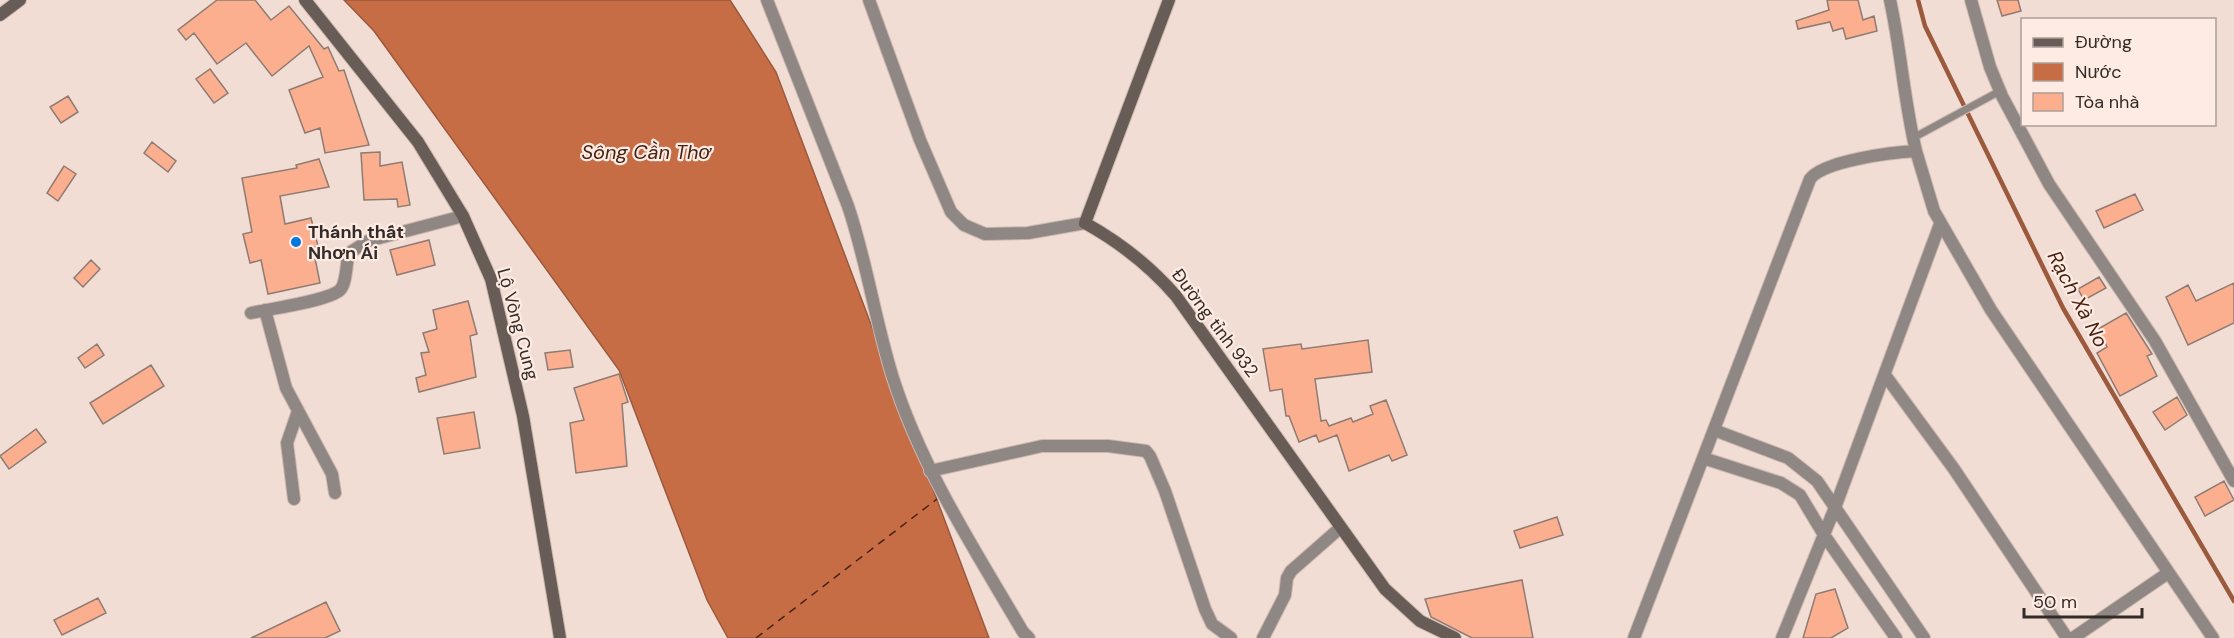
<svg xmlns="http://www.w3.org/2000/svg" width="2234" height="638" viewBox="0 0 2234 638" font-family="'DM Sans',sans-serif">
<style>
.water{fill:#c76d46;stroke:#9b593d;stroke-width:1.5}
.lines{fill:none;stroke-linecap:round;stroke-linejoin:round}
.stream{stroke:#9b593d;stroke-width:4.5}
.ferry{stroke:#472212;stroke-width:1.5;stroke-dasharray:8 6;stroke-linecap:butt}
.building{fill:#fcaf8f;stroke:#8e7b73;stroke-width:1.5}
.service-casing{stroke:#ccb9b1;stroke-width:9}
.minor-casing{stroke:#ccb9b1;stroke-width:14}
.tertiary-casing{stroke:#ccb9b1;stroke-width:14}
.secondary-casing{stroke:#ccb9b1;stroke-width:14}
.service{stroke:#8f8783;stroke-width:7}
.minor{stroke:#8f8783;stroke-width:12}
.tertiary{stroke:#8f8783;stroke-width:12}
.secondary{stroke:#685c57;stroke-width:12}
.poi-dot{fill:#0078de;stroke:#fdebe4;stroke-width:2}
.labels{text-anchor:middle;stroke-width:4.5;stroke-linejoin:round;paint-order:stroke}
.poi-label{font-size:18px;font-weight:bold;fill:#332b27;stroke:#fdebe4;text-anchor:start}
.street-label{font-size:18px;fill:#332b27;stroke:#fdebe4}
.water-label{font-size:20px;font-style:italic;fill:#472212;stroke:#fdebe4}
</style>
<rect width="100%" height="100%" fill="#f2ddd4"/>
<path class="water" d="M344,0H730L776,72L989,638H728L707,600L619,370L374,31Z"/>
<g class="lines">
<path class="stream" d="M1918,0L1925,26L2063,308L2234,601"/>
<path class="ferry" d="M756,638L937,499"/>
</g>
<path class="building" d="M217,0H255L271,20L289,6L324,49L328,47L339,71L344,70L369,145L325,153L320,128L305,133L289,90L323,77L309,46L272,76L246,43L217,64L194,33L186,40L178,30Z
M1827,0H1858L1863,20L1874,16L1877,31L1846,39L1843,28L1833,31L1830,22L1798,29L1796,21L1829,10Z
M1997,0H2018L2021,11L2002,16Z
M210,69L228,93L214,103L196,79Z
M68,96L78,112L61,123L50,107Z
M152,142L176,161L168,172L144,153Z
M380,152V166L402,162L410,205L398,207L397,199L364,200L361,153Z
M319,159L329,187L280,196L285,224L311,218L318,246L313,248L320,283L268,294L261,260L250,263L243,234L252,232L242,178L297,168L296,165Z
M64,166L76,174L58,201L47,193Z
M2135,194L2143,210L2104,228L2096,211Z
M429,240L435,265L397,275L390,250Z
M91,260L100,269L83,287L74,278Z
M2099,277L2106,288L2084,300L2078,289Z
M2234,283V323L2188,345L2166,297L2188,285L2196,301Z
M468,301L477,334L470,336L476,377L419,392L416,378L426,375L421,353L429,352L423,333L437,329L433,310Z
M2126,313L2152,354L2147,356L2157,376L2120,396L2097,353L2107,347L2098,329Z
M1368,340L1372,372L1315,379L1321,421L1326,420L1329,426L1351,418L1353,422L1373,414L1370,406L1386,400L1407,455L1392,461L1389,455L1349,471L1337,435L1319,442L1316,435L1299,442L1289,416H1286L1282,389L1270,391L1263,349L1301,344L1302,349Z
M97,344L104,355L85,368L78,358Z
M570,350L573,367L548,370L545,353Z
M151,365L164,386L103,424L90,403Z
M619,374L628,402L622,404L627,466L576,473L570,423L584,420L574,388Z
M2177,397L2187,415L2165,430L2153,412Z
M474,412L480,448L444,454L437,418Z
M36,429L46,442L9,469L0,456Z
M2224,481L2234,500L2205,516L2195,497Z
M1557,517L1563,535L1520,548L1514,531Z
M1522,580L1533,638H1472L1431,617L1425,599Z
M1835,589L1848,628L1831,638H1803L1816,594Z
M98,598L106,613L62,635L54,620Z
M326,602L340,631L325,638H251Z"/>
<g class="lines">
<g class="service-casing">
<path id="service" d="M1913,138L2000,91"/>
</g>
<g class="minor-casing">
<path id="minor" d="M767,0L848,206C867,262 875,321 893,378C922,469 975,550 1023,632L1029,638
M1890,0C1901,50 1904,101 1916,151
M1971,0L1990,67L2002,96L2049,184L2155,341L2234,481
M265,310L286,388L332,474L335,493
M251,313C269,309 328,301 340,290C347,283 346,262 349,253L368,241L463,216
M1885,375L1954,469L2067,638
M1714,430L1788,458L1817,481L1924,638
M1703,458L1781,483L1800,495L1824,535L1896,638
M930,471L1042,446H1108L1146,451L1150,456L1165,491L1205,609L1212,624L1231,638
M294,499L287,443L298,411
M1263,638L1285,595L1287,578L1291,571L1340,528
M1634,638L1810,179C1823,161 1893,152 1916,151L1934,211L1991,310L2213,638
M1782,638L1836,505L1940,224
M2073,638L2168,573"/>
</g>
<g class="tertiary-casing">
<path id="tertiary" d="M869,0L920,140L951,212L964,225L985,234L1028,233L1085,223"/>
</g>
<g class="secondary-casing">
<path id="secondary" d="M305,0L418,142L463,216L491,279L523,416L560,638
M1169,0L1085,223C1121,243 1150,266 1176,296L1385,589L1420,621L1455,638
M0,15L20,0"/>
</g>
<use href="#service" class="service"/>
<use href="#minor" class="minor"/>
<use href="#tertiary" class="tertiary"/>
<use href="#secondary" class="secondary"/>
</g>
<circle class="poi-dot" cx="296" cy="242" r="6"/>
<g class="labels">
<g class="poi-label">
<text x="308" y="238">Thánh thất<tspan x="308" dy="21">Nhơn Ái</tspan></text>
</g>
<g class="street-label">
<text transform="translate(1215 323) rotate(53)" y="6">Đường tỉnh 932</text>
<text transform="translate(518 324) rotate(75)" y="6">Lộ Vòng Cung</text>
</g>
<g class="water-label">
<text x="646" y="159">Sông Cần Thơ</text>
<text transform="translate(2078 299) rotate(62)" y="7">Rạch Xà No</text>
</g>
</g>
<rect x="2021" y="18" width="195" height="108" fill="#fdebe4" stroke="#ac9e98" stroke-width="1.5"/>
<rect x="2033" y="38" width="30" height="9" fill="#685c57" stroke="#ac9e98" stroke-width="1.5"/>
<text x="2075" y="48" font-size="18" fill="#332b27">Đường</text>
<rect x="2033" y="63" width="30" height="18" fill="#c76d46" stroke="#ac9e98" stroke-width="1.5"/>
<text x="2075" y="78" font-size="18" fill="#332b27">Nước</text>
<rect x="2033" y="93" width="30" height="18" fill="#fcaf8f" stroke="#ac9e98" stroke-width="1.5"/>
<text x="2075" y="108" font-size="18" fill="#332b27">Tòa nhà</text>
<path d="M2024 608v9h118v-9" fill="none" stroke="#332b27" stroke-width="3"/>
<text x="2033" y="608" font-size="18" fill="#332b27" stroke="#fdebe4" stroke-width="4.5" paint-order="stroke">50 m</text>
</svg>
